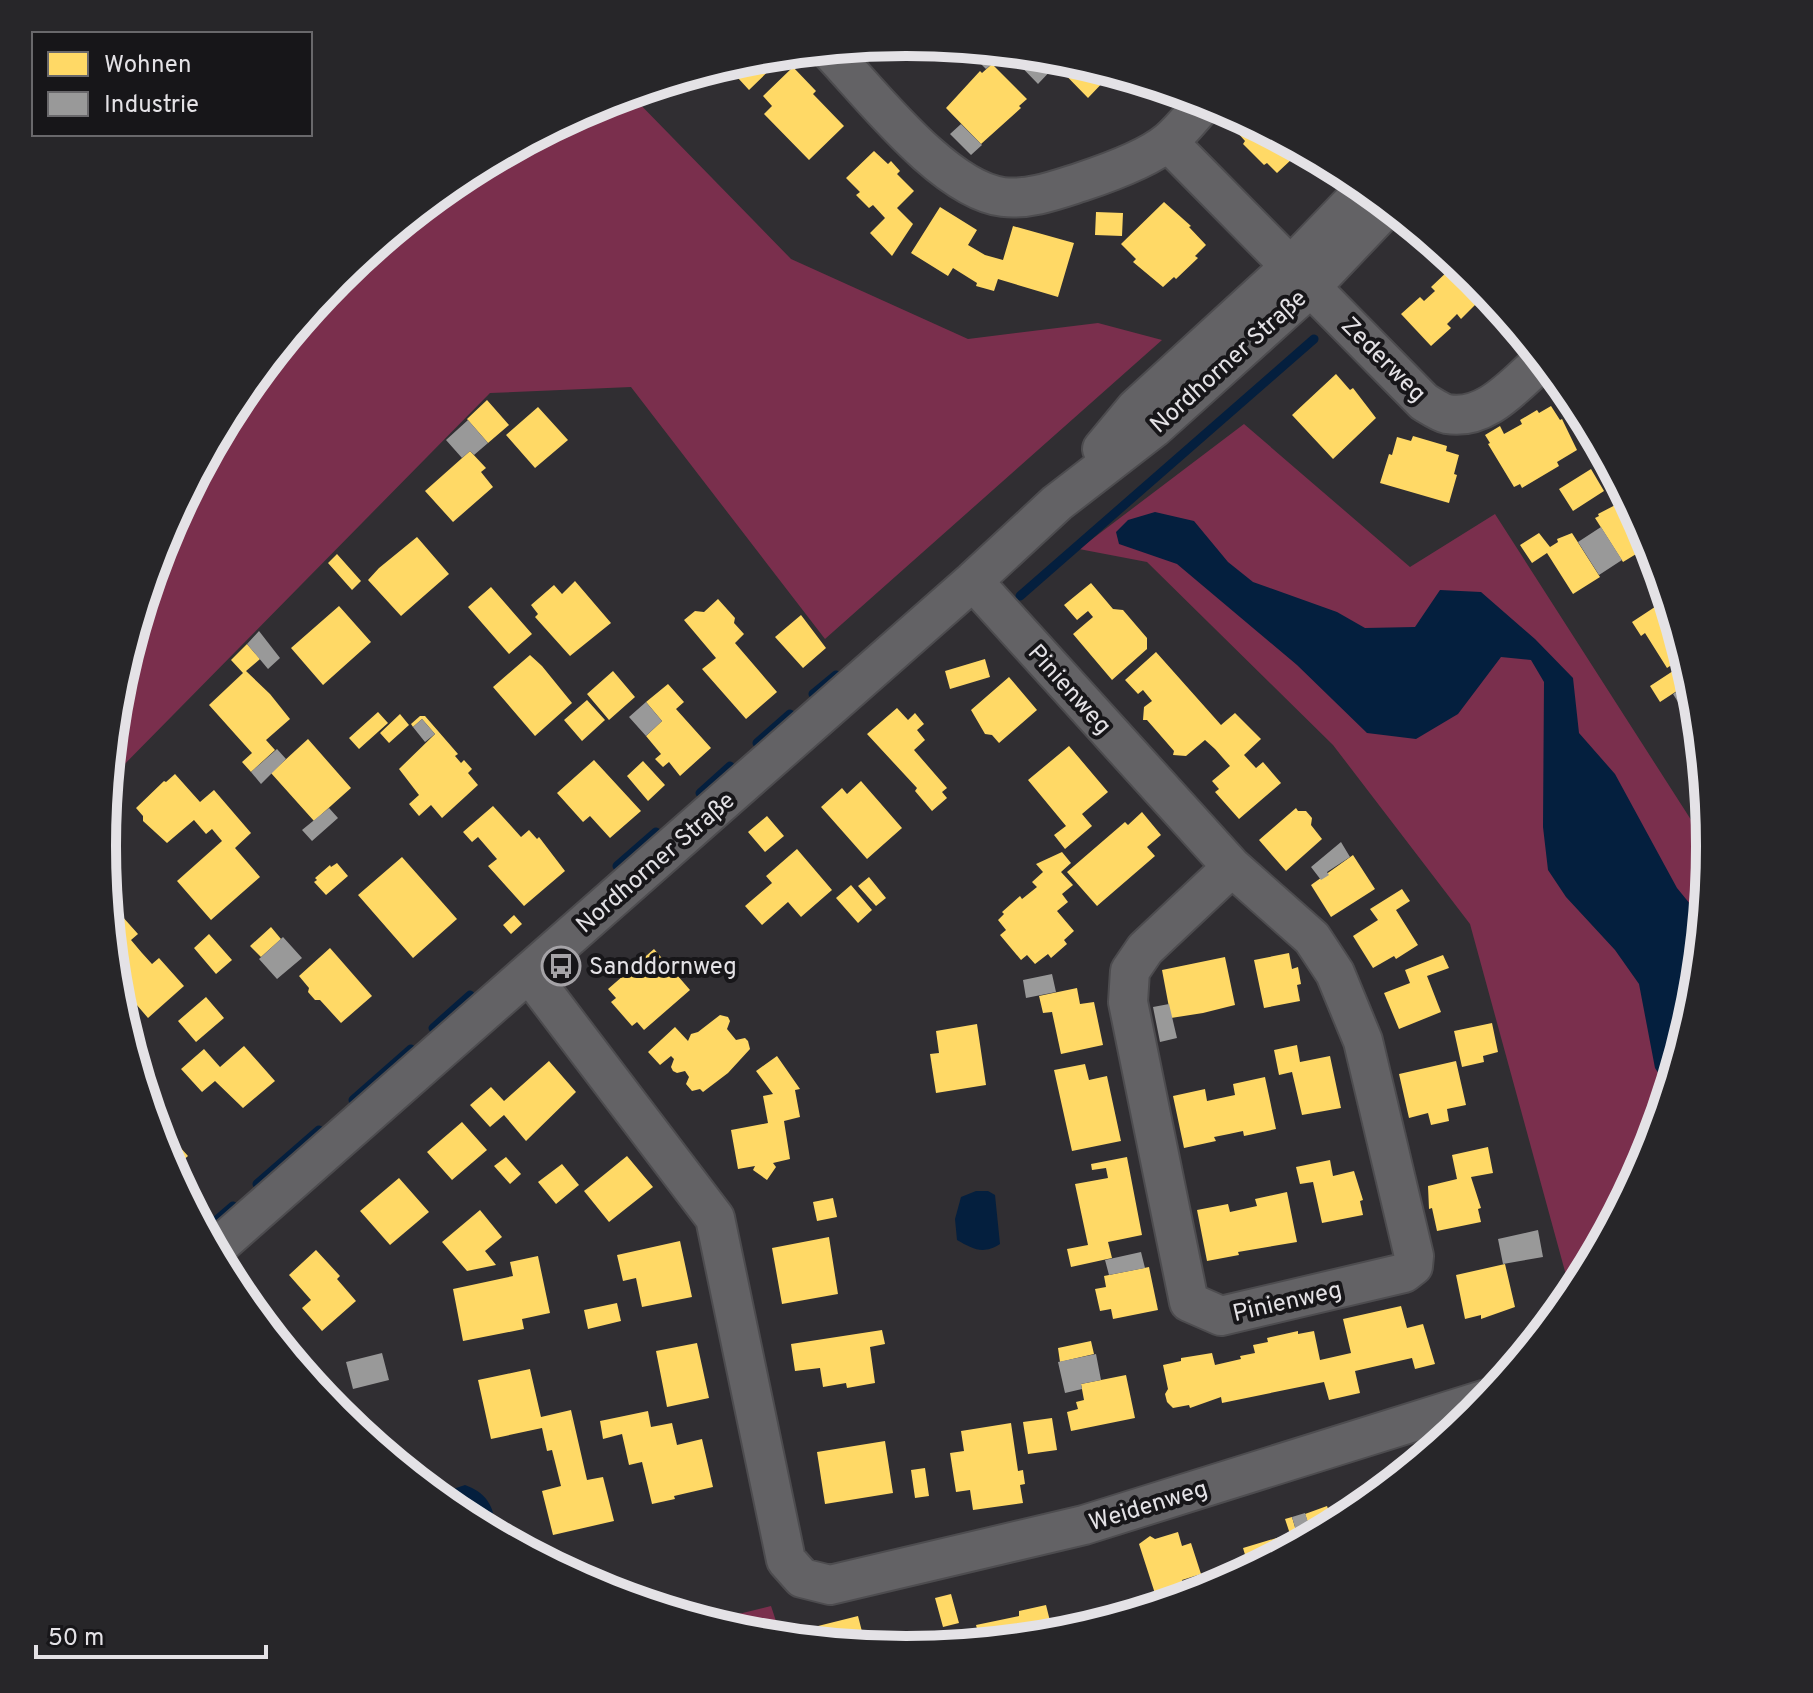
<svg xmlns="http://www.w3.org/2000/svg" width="1813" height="1693" viewBox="0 0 1813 1693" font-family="Overpass,sans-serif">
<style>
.green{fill:#7a2f4d}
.water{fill:#041f3e}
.homes{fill:#ffd966}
.industry{fill:#999}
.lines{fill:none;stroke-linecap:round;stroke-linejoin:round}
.stream{stroke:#041f3e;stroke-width:9}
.minor-casing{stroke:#4d4c4f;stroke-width:42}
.minor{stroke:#636265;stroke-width:38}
.labels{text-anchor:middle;stroke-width:8;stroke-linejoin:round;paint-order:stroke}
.street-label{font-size:24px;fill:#e4e2e6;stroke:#171619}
.poi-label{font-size:24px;fill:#e4e2e6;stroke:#171619;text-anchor:start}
.rim{fill:none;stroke:#e4e2e6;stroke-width:10}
</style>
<rect width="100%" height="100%" fill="#302e32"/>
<path class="green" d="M630,94L791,259L968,339L1098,323L1162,340L825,639L631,387L490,393L109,780L118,689L163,538L238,399L338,277L460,177L599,103Z
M1244,424L1410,567L1495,514L1711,851L1695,1004L1650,1155L1572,1297L1470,924L1333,745L1147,562L1079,549Z
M771,1606L782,1639L749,1635L706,1622Z"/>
<path class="water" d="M1155,512L1194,521L1228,562L1253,582L1337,612L1365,628L1415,627L1440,590L1481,592L1535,639L1573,678L1579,733L1615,774L1677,888L1704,921L1695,1004L1671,1085L1665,1083L1655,1068L1639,984L1615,950L1566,897L1548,870L1543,827L1544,682L1531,660L1501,657L1458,714L1416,739L1367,733L1297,665L1177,564L1119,544L1116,532L1128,520Z
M976,1191H988L995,1195L1000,1244C983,1255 973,1249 957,1240L955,1219L961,1197Z
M465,1485C488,1493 497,1510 494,1534L459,1515L435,1495Z"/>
<path class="homes" d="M786,54L749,90L727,66L750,57Z
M1051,56L1064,58L1121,75L1113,82L1108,77L1088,98L1049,58Z
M992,64L1027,99L1019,106L1021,108L981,144L946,108L980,71L982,73Z
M793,67L816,91L813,94L844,126L809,160L764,114L772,106L763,96Z
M1236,115L1298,148L1305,152L1298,159L1293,158L1277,173L1267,163L1264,165L1243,144L1245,141L1229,123Z
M874,151L888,164L891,161L900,171L897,174L914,191L897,208L913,224L892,256L870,233L885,218L873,205L869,208L856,195L860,192L846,178Z
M1164,202L1191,226L1189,227L1206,245L1195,256L1198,258L1176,279L1174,277L1163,287L1133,262L1136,259L1121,244Z
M940,207L977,230L968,245L985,255L1003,260L1013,226L1074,243L1058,297L998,279L994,291L976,286L977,283L953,268L948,276L911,253Z
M1096,212L1123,213L1122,236L1095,235Z
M1461,266L1484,288L1476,296L1480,300L1461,319L1457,314L1447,324L1451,328L1431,346L1401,314L1420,297L1424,301L1435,291L1431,287L1450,269L1454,273Z
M1336,374L1350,390L1353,388L1376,418L1333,459L1292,415Z
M487,400L509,425L488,443L467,419Z
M1551,406L1560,420L1562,419L1577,450L1557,462L1559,466L1522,488L1520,484L1514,487L1488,444L1490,443L1485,435L1500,426L1504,434L1522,424L1520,420L1537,410L1539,413Z
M538,407L568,440L535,468L506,435Z
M1413,436L1447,446L1446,451L1459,455L1454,474L1457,475L1449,503L1380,483L1389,454L1392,455L1397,437L1411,441Z
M470,451L486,468L481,472L493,487L453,522L425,491Z
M1591,469L1604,491L1573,511L1559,489Z
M1623,501L1651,545L1623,562L1595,518L1599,516L1598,514Z
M1539,533L1550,547L1558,542L1557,539L1572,533L1600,577L1573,594L1547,553L1532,563L1520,545Z
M417,537L449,574L401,616L368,580L379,568Z
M337,554L361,581L352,590L328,563Z
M575,581L611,623L570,656L535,617L538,614L531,605L554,585L562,594Z
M1091,583L1113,609L1123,610L1147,638V649L1112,680L1073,634L1093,617L1088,611L1077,620L1064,605Z
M491,587L532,634L509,654L468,607Z
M718,599L735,618L734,623L744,634L735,643L777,692L746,719L702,669L716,658L684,620L695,611L704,612Z
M1667,599L1685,656L1667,668L1645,633L1641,636L1632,622Z
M339,606L371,642L323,685L291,648Z
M801,615L826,648L803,668L775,637Z
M247,644L260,659L246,671L270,694L290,719L266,740L275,750L251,772L242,762L252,753L209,705L243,673L231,660Z
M1156,652L1221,725L1235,713L1261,739L1244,755L1256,768L1263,762L1281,783L1239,819L1215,792L1219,789L1212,781L1230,766L1215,749L1205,740L1186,756L1173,755L1174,751L1147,720H1143L1144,707L1152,701L1143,690L1138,694L1125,680Z
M530,655L542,666L572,703L535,736L493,687Z
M985,659L990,677L950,689L945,671Z
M613,671L635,697L609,720L587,694Z
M1673,671L1683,687L1660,702L1650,686Z
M1009,677L1037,710L999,743L992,735L985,734L971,710Z
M668,684L684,702L676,709L711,748L680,776L669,762L663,767L655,759L661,754L646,736L662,721L646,702Z
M587,700L605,720L582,741L564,720Z
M897,708L908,720L915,713L924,724L917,730L925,740L914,750L947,788L942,792L947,798L932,811L915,791L917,788L867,734Z
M378,712L388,723L359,749L349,738Z
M400,714L409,725L389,743L380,733Z
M420,716H425L458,754L455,756L461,763L464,760L472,769L468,773L478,785L442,818L431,805L419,816L409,804L419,795L399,769L435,734L422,719L413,727L411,724Z
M308,739L351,788L314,821L271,773Z
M1069,746L1108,792L1082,814L1092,826L1065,849L1054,835L1066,826L1028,780Z
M594,760L641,811L610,838L590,816L583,822L557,793Z
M643,761L665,785L648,801L627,776Z
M175,774L200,802L214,790L251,833L235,848L260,877L211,920L177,881L222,841L212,829L206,834L194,820L167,843L143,821V816L136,808L164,781L166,782Z
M861,781L902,828L867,859L821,807L842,788L847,794Z
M493,806L521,837L529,830L537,839L539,837L565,871L524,906L488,866L497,859L478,837L472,842L463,832Z
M1296,808L1298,811H1306L1312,818L1311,825L1322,839L1286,871L1259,840Z
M1142,812L1161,835L1147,847L1155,856L1097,906L1067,872L1125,822L1128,825Z
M767,816L784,836L765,852L748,832Z
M797,849L832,890L801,917L788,902L762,925L745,906L772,883L766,876Z
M1062,852L1071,863L1061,872L1073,885L1062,894L1068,902L1057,911L1074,931L1064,940L1067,944L1051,958L1048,954L1035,964L1027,955L1021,960L1000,935L1006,930L998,920L1004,914L1002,912L1020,896L1022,899L1037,887L1032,882L1043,872L1036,864Z
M1353,855L1375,889L1331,917L1311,885Z
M402,857L457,919L413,958L358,895Z
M337,863L348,876L326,895L314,882L317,880L315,878L330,865L331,867Z
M869,877L886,898L876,906L858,886Z
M851,885L872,910L858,923L836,898Z
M1402,889L1410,901L1396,910L1418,945L1396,959L1394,956L1373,968L1353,936L1378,920L1370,909Z
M113,906L138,934L131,940L142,953L152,964L159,958L184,986L148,1018L124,990L127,987L115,975L108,911Z
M514,915L522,924L511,934L503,925Z
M271,927L281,939L261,957L250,946Z
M209,934L232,960L216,974L194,948Z
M330,948L372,996L341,1023L320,1000H315L308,992L309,988L299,976Z
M654,949L667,964L670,962L678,966L680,973L677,975L690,990L644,1030L637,1022L632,1026L611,1002L616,998L608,989Z
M1289,953L1292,969L1298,967L1301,984L1297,985L1300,1001L1264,1008L1254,960Z
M1443,955L1449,968L1427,976L1441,1012L1399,1029L1384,993L1410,983L1405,970Z
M1225,957L1235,1005L1203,1013L1171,1018L1162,970Z
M1077,988L1080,1004L1094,1002L1103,1045L1061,1054L1052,1012L1043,1013L1039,996Z
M206,997L224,1018L196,1042L178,1021Z
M720,1015L728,1017L730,1021L727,1029L736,1040L745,1038L748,1041L750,1049L728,1073L703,1092L700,1089L692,1091L686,1084L689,1077L685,1071L677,1073L673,1071L671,1067L674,1059L671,1056L660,1065L648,1052L675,1027L688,1041L691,1034L698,1032Z
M1492,1023L1498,1052L1483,1056L1484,1062L1462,1067L1454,1031Z
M977,1024L986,1085L936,1093L930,1054L939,1053L936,1031Z
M1297,1045L1300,1062L1330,1056L1341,1108L1302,1115L1292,1072L1279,1075L1274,1050Z
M244,1046L275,1081L243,1108L215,1081L202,1092L181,1069L204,1049L220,1067Z
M777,1056L800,1089L795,1090L800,1117L784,1121L790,1159L773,1163L776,1167L767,1180L753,1170L755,1166L738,1169L731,1130L768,1123L763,1096L773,1094L756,1071Z
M549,1061L576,1092L526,1141L504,1115L490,1127L470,1105L491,1087L504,1101Z
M1456,1061L1466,1105L1447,1109L1449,1121L1431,1125L1428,1113L1409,1118L1399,1074Z
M1085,1064L1089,1080L1107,1076L1121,1141L1072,1151L1054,1070Z
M1265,1077L1276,1129L1244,1136L1243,1131L1229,1134L1214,1137L1216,1141L1184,1148L1173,1096L1205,1089L1207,1101L1235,1095L1233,1084Z
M151,1115L188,1156L172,1170L163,1154Z
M462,1122L487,1150L452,1180L427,1152Z
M1488,1147L1493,1173L1471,1177L1481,1208L1478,1209L1481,1222L1437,1231L1432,1208L1429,1209L1428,1186L1457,1179L1452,1155Z
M627,1156L653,1187L609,1222L584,1191Z
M506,1157L521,1174L510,1184L494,1166Z
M1127,1157L1142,1235L1108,1242L1112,1258L1071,1267L1067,1249L1088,1245L1075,1184L1108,1178L1106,1168L1092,1170L1091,1164Z
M1330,1160L1333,1176L1354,1171L1363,1200L1360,1201L1363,1215L1322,1223L1313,1182L1300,1184L1296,1167Z
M562,1164L579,1185L556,1204L538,1182Z
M399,1178L429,1212L390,1245L360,1211Z
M1287,1192L1297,1242L1238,1252L1239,1255L1207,1261L1197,1210L1228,1204L1230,1212L1257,1206L1255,1199Z
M833,1198L837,1217L817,1221L813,1202Z
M480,1210L502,1237L485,1251L496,1265L467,1271L442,1242Z
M829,1237L838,1294L782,1304L772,1248Z
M680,1241L692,1297L642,1307L636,1278L623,1281L617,1255Z
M316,1250L340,1276L337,1279L356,1301L322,1331L302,1308L311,1300L289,1275Z
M538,1256L550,1313L522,1319L524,1329L463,1341L453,1289L513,1276L510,1262Z
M1505,1264L1515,1307L1481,1319V1315L1465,1319L1456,1275Z
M1149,1267L1158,1310L1113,1319L1111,1309L1100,1311L1095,1289L1106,1287L1104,1276Z
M617,1303L621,1321L588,1329L584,1310Z
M1401,1306L1407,1328L1423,1324L1435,1364L1415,1369L1412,1358L1355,1371L1360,1393L1329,1400L1324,1382L1222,1403L1221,1397L1190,1408L1189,1405L1173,1408L1167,1402L1165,1394L1168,1389L1163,1365L1181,1361V1358L1212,1353L1215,1365L1241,1359L1240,1356L1255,1353L1253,1345L1268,1342L1267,1338L1298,1331V1334L1314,1331L1320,1360L1351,1353L1343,1319Z
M882,1330L885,1344L870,1347L875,1383L847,1388L846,1383L823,1387L820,1368L795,1371L791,1344Z
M1091,1341L1094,1354L1060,1362L1058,1348Z
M697,1343L709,1398L667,1407L656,1351Z
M530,1369L541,1417L571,1410L587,1480L603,1477L614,1521L553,1535L542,1491L561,1486L552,1450L547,1451L542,1428L491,1439L478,1380Z
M1126,1375L1135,1418L1071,1431L1067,1412L1078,1409L1076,1402L1084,1400L1081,1384Z
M648,1411L651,1427L672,1423L677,1445L702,1439L713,1487L674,1496L675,1499L652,1504L642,1462L629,1465L622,1434L603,1439L600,1421Z
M1052,1418L1057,1450L1028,1454L1023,1422Z
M1011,1423L1018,1471L1023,1470L1025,1484L1020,1485L1023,1503L973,1510L970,1490L956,1492L950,1453L964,1451L961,1431Z
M885,1441L893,1493L825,1504L817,1452Z
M925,1468L929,1496L915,1498L911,1470Z
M1327,1506L1333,1522L1343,1518L1344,1521L1313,1537L1305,1514Z
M1292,1517L1300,1544L1250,1571L1243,1548L1290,1534L1285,1519Z
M1178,1532L1182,1546L1191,1543L1201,1574L1182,1580L1188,1598L1159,1606L1139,1544L1150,1536L1155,1539Z
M614,1577L617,1589L628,1586L631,1600L592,1586L591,1581Z
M951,1594L959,1623L943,1627L935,1598Z
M1046,1605L1054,1637L981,1644L976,1625L1019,1616V1611Z
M858,1616L866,1647L818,1642L814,1627Z
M947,1632L951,1647L901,1650L900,1648L915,1644L914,1640Z"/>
<path class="industry" d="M977,49L1006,52L986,69L971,54Z
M1007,52L1051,56L1049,58L1056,65L1038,84Z
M961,124L982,145L971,155L950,134Z
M468,420L488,443L474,455L470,451L462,458L446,440Z
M1601,527L1622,560L1599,575L1578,542Z
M259,631L280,658L268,669L247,644Z
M1693,681L1697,706L1686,715L1673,694Z
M646,702L662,721L646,736L629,717Z
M422,719L435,734L425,742L413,727Z
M277,749L286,759L261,784L251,772Z
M329,808L338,818L312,841L302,830Z
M1341,842L1350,857L1327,872L1329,875L1321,880L1311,867Z
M283,937L302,958L277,979L259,959Z
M1052,974L1056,992L1026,998L1023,980Z
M1169,1004L1177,1038L1160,1042L1153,1007Z
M1538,1230L1543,1257L1503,1264L1498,1239Z
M1141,1252L1145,1268L1109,1275L1105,1260Z
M382,1353L389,1380L353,1389L346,1362Z
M1096,1354L1101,1380L1081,1384L1082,1389L1065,1393L1058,1362Z
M1305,1513L1313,1537L1300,1544L1292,1517Z"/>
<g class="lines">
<path class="stream" d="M1020,596L1314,339
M813,694L836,675
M757,743L790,714
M700,793L730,766
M617,866L656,832
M433,1028L470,995
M353,1100L411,1049
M257,1184L319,1130
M204,1231L233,1206"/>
<g class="minor-casing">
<path id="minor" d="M829,50C870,93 944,190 1003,197C1030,200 1056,190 1081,182C1105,174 1149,158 1169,141C1182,130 1194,114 1206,101
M1168,142L1424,402C1431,406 1439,412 1447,414C1487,421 1516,383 1543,360
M1102,449L1136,408L1292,265L1366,188
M973,581L1232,867L1312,938L1335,973L1363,1041L1414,1256L1413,1266L1404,1273L1221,1316L1189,1302L1128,1002L1130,971L1145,949L1232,867
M529,973L715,1218L786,1560L802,1578L830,1585L1084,1525L1490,1398
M214,1250L973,581L1057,503L1154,428L1312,286L1388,206"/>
</g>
<use href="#minor" class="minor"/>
</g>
<defs>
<g id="bus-ring" transform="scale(2)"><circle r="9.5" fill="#171619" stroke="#a5a3a7" stroke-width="1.5"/><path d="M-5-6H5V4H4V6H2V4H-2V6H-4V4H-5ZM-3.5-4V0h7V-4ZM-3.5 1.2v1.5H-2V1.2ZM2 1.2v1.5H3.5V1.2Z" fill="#a5a3a7"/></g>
</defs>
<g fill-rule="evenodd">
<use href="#bus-ring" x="561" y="966"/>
</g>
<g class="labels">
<g class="street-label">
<text transform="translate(1384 359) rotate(45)" y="8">Zederweg</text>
<text transform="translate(1228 361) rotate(-42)" y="8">Nordhorner Straße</text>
<text transform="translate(1070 689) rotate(48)" y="8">Pinienweg</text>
<text transform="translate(655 862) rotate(-41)" y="8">Nordhorner Straße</text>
<text transform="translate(1287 1301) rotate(-13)" y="8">Pinienweg</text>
<text transform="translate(1148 1505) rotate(-17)" y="8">Weidenweg</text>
</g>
<g class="poi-label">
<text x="589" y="974">Sanddornweg</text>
</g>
</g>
<path d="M0 0H1813V1693H0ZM116 846a790 790 0 1 1 1580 0a790 790 0 1 1-1580 0Z" fill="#272629" fill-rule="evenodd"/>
<path class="rim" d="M116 846a790 790 0 1 1 1580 0a790 790 0 1 1-1580 0Z"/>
<rect x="32" y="32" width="280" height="104" fill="#171619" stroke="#69686b" stroke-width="2"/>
<rect x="48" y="52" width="40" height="24" fill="#ffd966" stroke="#69686b" stroke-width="2"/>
<text x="104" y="72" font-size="24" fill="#e4e2e6">Wohnen</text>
<rect x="48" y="92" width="40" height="24" fill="#999999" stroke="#69686b" stroke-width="2"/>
<text x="104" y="112" font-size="24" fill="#e4e2e6">Industrie</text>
<path d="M36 1645v12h230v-12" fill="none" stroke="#e4e2e6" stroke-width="4"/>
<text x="48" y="1645" font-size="24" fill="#e4e2e6" stroke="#171619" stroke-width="6" paint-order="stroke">50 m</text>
</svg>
